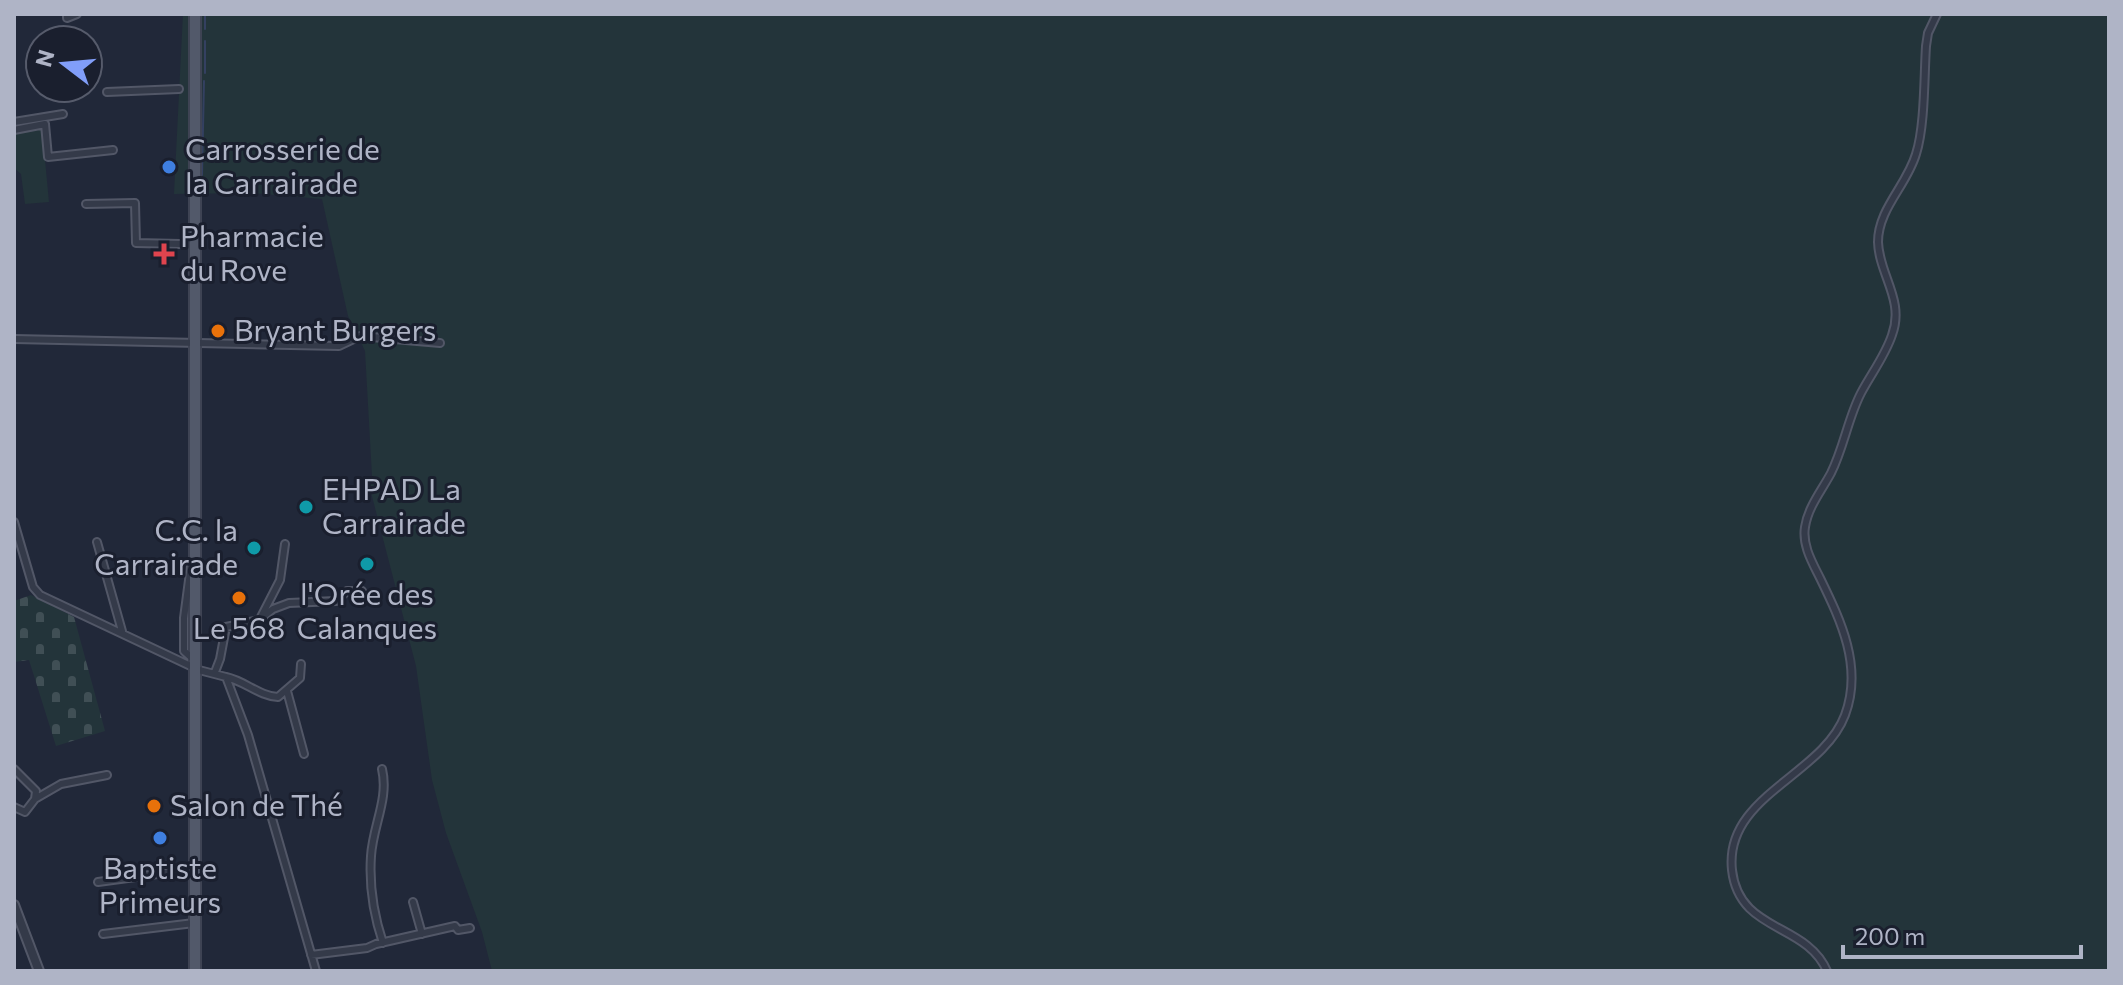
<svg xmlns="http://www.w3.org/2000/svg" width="2123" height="985" viewBox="0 0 2123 985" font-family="Commissioner,sans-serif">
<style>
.grass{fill:#23343a}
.cemetery{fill:url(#cemetery-stones)}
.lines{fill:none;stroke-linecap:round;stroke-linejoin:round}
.stream{stroke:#344061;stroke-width:2}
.minor-casing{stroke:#525767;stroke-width:10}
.tertiary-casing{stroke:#525767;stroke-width:12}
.primary-casing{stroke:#3e4353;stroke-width:14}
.minor{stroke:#343a49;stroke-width:6}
.tertiary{stroke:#343a49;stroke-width:8}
.primary{stroke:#52596a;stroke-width:10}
.shop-dot{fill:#3f7fe0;stroke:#1a1f2e;stroke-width:3}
.health-dot{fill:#e0444e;stroke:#1a1f2e;stroke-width:3}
.food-dot{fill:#e8710a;stroke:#1a1f2e;stroke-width:3}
.culture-dot{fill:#0f9aa8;stroke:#1a1f2e;stroke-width:3}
.labels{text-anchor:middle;stroke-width:6;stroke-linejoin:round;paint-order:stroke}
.poi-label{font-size:30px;fill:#afb4c6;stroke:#1a1f2e;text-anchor:start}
</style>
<defs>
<pattern id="cemetery-stones" width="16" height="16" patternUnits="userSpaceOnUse" patternTransform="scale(2)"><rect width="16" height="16" fill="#23343a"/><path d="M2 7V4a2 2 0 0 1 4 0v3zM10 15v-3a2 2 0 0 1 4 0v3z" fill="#404f55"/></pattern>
</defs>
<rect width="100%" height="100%" fill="#212839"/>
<path class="grass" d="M183,14H2109V971H492L482,932L446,833L432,780L416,666L367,477L372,476L365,351L348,316L322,199L251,193L174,194Z
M42,128L49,202L25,204L21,174L14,168V133Z"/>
<path class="cemetery" d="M31,595L74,617L105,731L56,746L29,660L14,662V601Z"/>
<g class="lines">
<path class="stream" d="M205,29V14
M205,73V41
M202,175L204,81"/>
<g class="minor-casing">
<path id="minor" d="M67,14V18L77,14
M107,92L179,89
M14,122L63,114
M14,130L45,124L48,157L113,150
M86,204L135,203L136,243L180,244
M14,339L339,346L360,336L440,343
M14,522L33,587L40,595L199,670L226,677L248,735L316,971
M97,542L122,631
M191,565L184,618V651L194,660
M261,617L280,580L285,544
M215,672L220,659L226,627L259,620L273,609L289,603L336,601L347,591H362
M226,677C245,681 259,696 278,697L300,678L301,664
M287,691L304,754
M14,769L36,791L35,799L25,812L14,807
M382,769C389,799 373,825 371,856C369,886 373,913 383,943
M35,799L61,784L107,775
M98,882L195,869
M413,902L422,934
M103,934L194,923
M311,955L367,948L376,944L455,926L458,930L470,928
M1827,971C1806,922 1739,933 1732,870C1724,796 1822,776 1845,715C1863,667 1841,621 1820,578C1812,562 1802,545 1805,527C1808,507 1822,490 1831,473C1844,447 1848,418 1861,393C1871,374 1885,356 1892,335C1905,300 1879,275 1878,242C1878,209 1907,185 1916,154C1925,126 1924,77 1926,46L1928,33L1937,14"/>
</g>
<g class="tertiary-casing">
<path id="tertiary" d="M14,905L39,971"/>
</g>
<g class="primary-casing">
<path id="primary" d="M195,14V971"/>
</g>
<use href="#minor" class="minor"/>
<use href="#tertiary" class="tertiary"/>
<use href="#primary" class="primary"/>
</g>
<g class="shop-dot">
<circle cx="169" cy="167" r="8"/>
<circle cx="160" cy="838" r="8"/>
</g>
<path class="health-dot" d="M160 242h8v8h8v8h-8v8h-8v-8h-8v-8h8z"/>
<g class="food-dot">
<circle cx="218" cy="331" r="8"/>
<circle cx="239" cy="598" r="8"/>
<circle cx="154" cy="806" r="8"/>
</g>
<g class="culture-dot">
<circle cx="306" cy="507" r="8"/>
<circle cx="254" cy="548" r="8"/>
<circle cx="367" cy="564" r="8"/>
</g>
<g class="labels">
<g class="poi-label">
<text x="185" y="160">Carrosserie de<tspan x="185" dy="34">la Carrairade</tspan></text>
<text x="180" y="247">Pharmacie<tspan x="180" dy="34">du Rove</tspan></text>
<text x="234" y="341">Bryant Burgers</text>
<text x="322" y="500">EHPAD La<tspan x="322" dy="34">Carrairade</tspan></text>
<text x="238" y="541" text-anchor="end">C.C. la<tspan x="238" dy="34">Carrairade</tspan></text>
<text x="367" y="605" text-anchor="middle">l'Orée des<tspan x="367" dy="34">Calanques</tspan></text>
<text x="239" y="639" text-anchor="middle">Le 568</text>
<text x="170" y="816">Salon de Thé</text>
<text x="160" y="879" text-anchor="middle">Baptiste<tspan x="160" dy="34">Primeurs</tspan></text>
</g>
</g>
<rect width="2123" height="985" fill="none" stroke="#afb4c6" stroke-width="32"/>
<g transform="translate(64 64) rotate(286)"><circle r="38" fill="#1a1f2e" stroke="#565b6b" stroke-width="2"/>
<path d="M0-6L14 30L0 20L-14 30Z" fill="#819ef9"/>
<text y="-12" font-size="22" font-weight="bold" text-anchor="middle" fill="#afb4c6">N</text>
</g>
<path d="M1843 945v12h238v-12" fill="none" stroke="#afb4c6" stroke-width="4"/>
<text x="1855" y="945" font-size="24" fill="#afb4c6" stroke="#1a1f2e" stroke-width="6" paint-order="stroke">200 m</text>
</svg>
